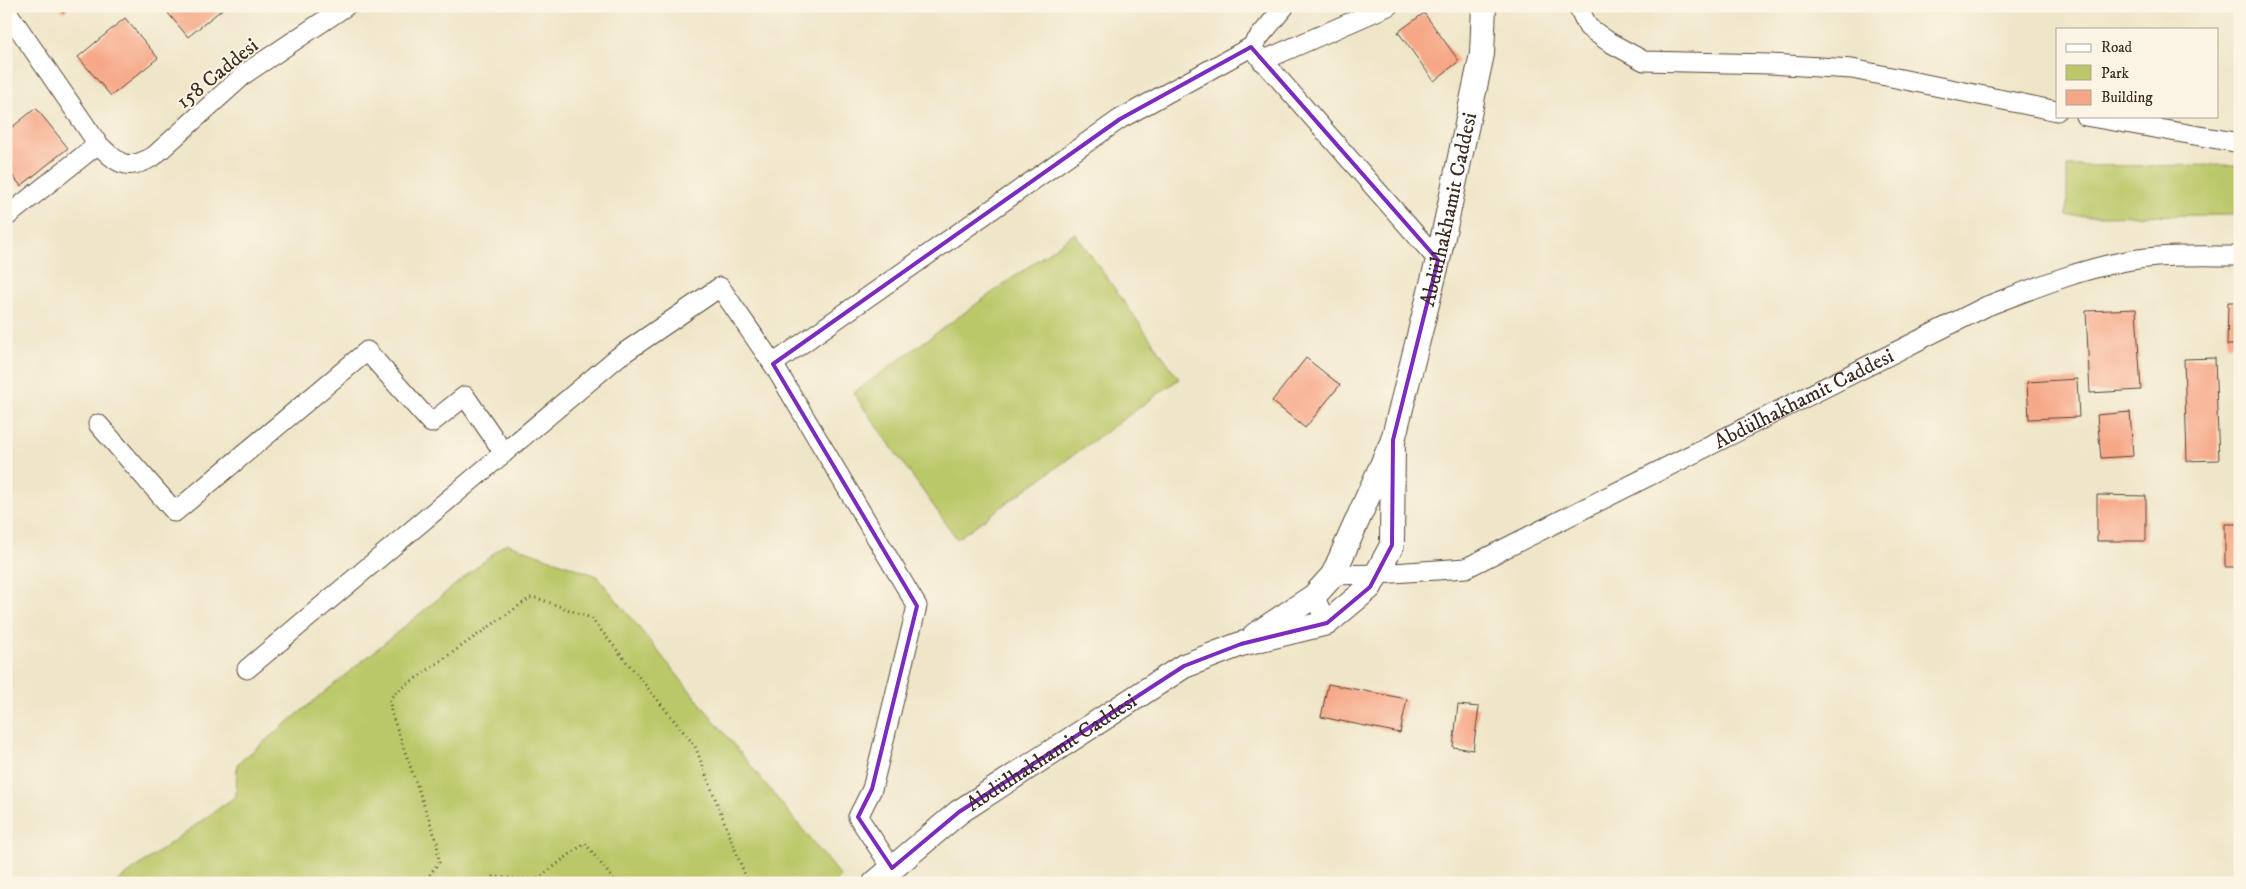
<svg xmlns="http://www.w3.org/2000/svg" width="2246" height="889" viewBox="0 0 2246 889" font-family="'IM FELL DW Pica',serif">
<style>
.green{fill:#bbc869;stroke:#7b7944}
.building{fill:#f6a787}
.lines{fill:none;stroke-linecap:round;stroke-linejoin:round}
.minor-casing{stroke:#564638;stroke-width:21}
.major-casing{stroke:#564638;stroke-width:26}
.path{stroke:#564638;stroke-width:3;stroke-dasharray:1 4;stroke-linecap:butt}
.minor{stroke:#fff;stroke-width:19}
.major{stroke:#fff;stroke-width:24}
.marked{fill:none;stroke:#7b2cbf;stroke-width:4;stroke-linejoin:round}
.labels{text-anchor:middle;stroke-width:4;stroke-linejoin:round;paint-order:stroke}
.street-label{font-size:21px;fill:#3b2a1e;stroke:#fcf5e5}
</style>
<rect width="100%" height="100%" fill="#fcf5e5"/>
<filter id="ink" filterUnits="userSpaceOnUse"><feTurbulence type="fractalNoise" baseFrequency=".02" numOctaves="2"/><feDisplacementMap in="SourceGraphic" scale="10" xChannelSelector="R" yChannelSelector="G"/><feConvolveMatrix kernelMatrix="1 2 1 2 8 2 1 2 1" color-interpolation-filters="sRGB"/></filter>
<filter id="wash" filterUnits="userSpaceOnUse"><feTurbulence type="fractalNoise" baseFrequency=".0096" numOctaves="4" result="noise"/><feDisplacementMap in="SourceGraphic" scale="20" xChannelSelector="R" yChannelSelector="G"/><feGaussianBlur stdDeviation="1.12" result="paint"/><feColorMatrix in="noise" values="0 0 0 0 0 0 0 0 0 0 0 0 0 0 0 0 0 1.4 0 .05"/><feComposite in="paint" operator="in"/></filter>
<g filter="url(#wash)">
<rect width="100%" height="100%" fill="#efe6c9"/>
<path class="green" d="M2240,165V215L2067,216V166Z
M1075,233L1179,379L957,539L853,393Z
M506,543L597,576L841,877L834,883H115L236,796L237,764Z"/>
<g id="blocks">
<path class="building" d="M57,6H71L63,13Z
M162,6H226L188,37Z
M1424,13L1459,61L1434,81L1398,32Z
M125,18L158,58L111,96L78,57Z
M36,108L68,148L21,186L6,168V132Z
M2228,302H2240V345H2227Z
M2136,309L2141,390L2090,393L2086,311Z
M1306,358L1340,385L1305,428L1272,401Z
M2215,358L2219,460L2187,461L2184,359Z
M2077,379L2079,417L2029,419L2027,382Z
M2130,412L2133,456L2101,458L2097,415Z
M2097,495L2146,496V541H2097Z
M2225,524H2240V567H2225Z
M1328,684L1407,699L1400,733L1321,717Z
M1458,705L1479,707L1473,750L1453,747Z"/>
</g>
</g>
<g filter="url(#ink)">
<use href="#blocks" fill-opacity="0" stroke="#564638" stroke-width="1"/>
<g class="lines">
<g class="minor-casing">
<g id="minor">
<path d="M1578,6L1588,27L1609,42L1644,61L1770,64L1852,69L2057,111"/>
<path d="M6,10L98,144C118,164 127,172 154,156L246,73L346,6"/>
<path d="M1251,47L1285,6"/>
<path d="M1262,61L1388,6"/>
<path d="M2085,116L2240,143"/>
<path d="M6,217L98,144"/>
<path d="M98,424L175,512L367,351L431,423L465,396L504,453"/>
<path id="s1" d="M1333,575L1378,574L1466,568L1987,306C2032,289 2075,271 2121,262C2160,254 2201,256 2240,256"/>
<path d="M1314,596L1327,623"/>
<path d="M247,669L618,357L720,287L773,364"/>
<path d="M892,868L858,817L872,789L917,606L773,364L1120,119L1251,47L1438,260"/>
</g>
</g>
<g class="major-casing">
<g id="major">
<path id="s2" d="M1255,635L1314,596L1333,575L1393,440L1438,260L1482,54L1484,6"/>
<path id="s3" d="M875,883L959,812L1184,666L1241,644L1327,623L1370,587L1392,545L1393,440"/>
</g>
</g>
<path class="path" d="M424,883L439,862L437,842L391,712L390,699L395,693L530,598H537L591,618L695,746L748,883
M485,883L494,877L536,880L585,843L616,883"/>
<use href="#minor" class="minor"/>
<use href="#major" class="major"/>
</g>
</g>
<path class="marked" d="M1251,47L1438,260L1393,440L1392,545L1370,587L1327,623L1241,644L1184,666L959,812L892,868L858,817L872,789L917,606L773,364L1120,119Z"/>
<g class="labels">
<g class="street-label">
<text transform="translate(217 73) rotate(-39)" y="7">158 Caddesi</text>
<text dy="7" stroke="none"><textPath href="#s2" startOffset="484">Abdülhakhamit Caddesi</textPath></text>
<text dy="7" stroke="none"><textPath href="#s1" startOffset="511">Abdülhakhamit Caddesi</textPath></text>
<text dy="7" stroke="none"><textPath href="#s3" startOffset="220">Abdülhakhamit Caddesi</textPath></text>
</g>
</g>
<rect width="2246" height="889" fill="none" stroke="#fcf5e5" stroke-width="25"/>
<rect x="2056" y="28" width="162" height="90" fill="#fcf5e5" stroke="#afa495"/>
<rect x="2066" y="44" width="25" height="8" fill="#ffffff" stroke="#afa495"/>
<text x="2101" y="52" font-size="15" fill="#3b2a1e">Road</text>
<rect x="2066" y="65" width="25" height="15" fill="#bbc869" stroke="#afa495"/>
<text x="2101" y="78" font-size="15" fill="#3b2a1e">Park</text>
<rect x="2066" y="90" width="25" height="15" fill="#f6a787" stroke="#afa495"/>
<text x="2101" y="102" font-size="15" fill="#3b2a1e">Building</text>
</svg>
